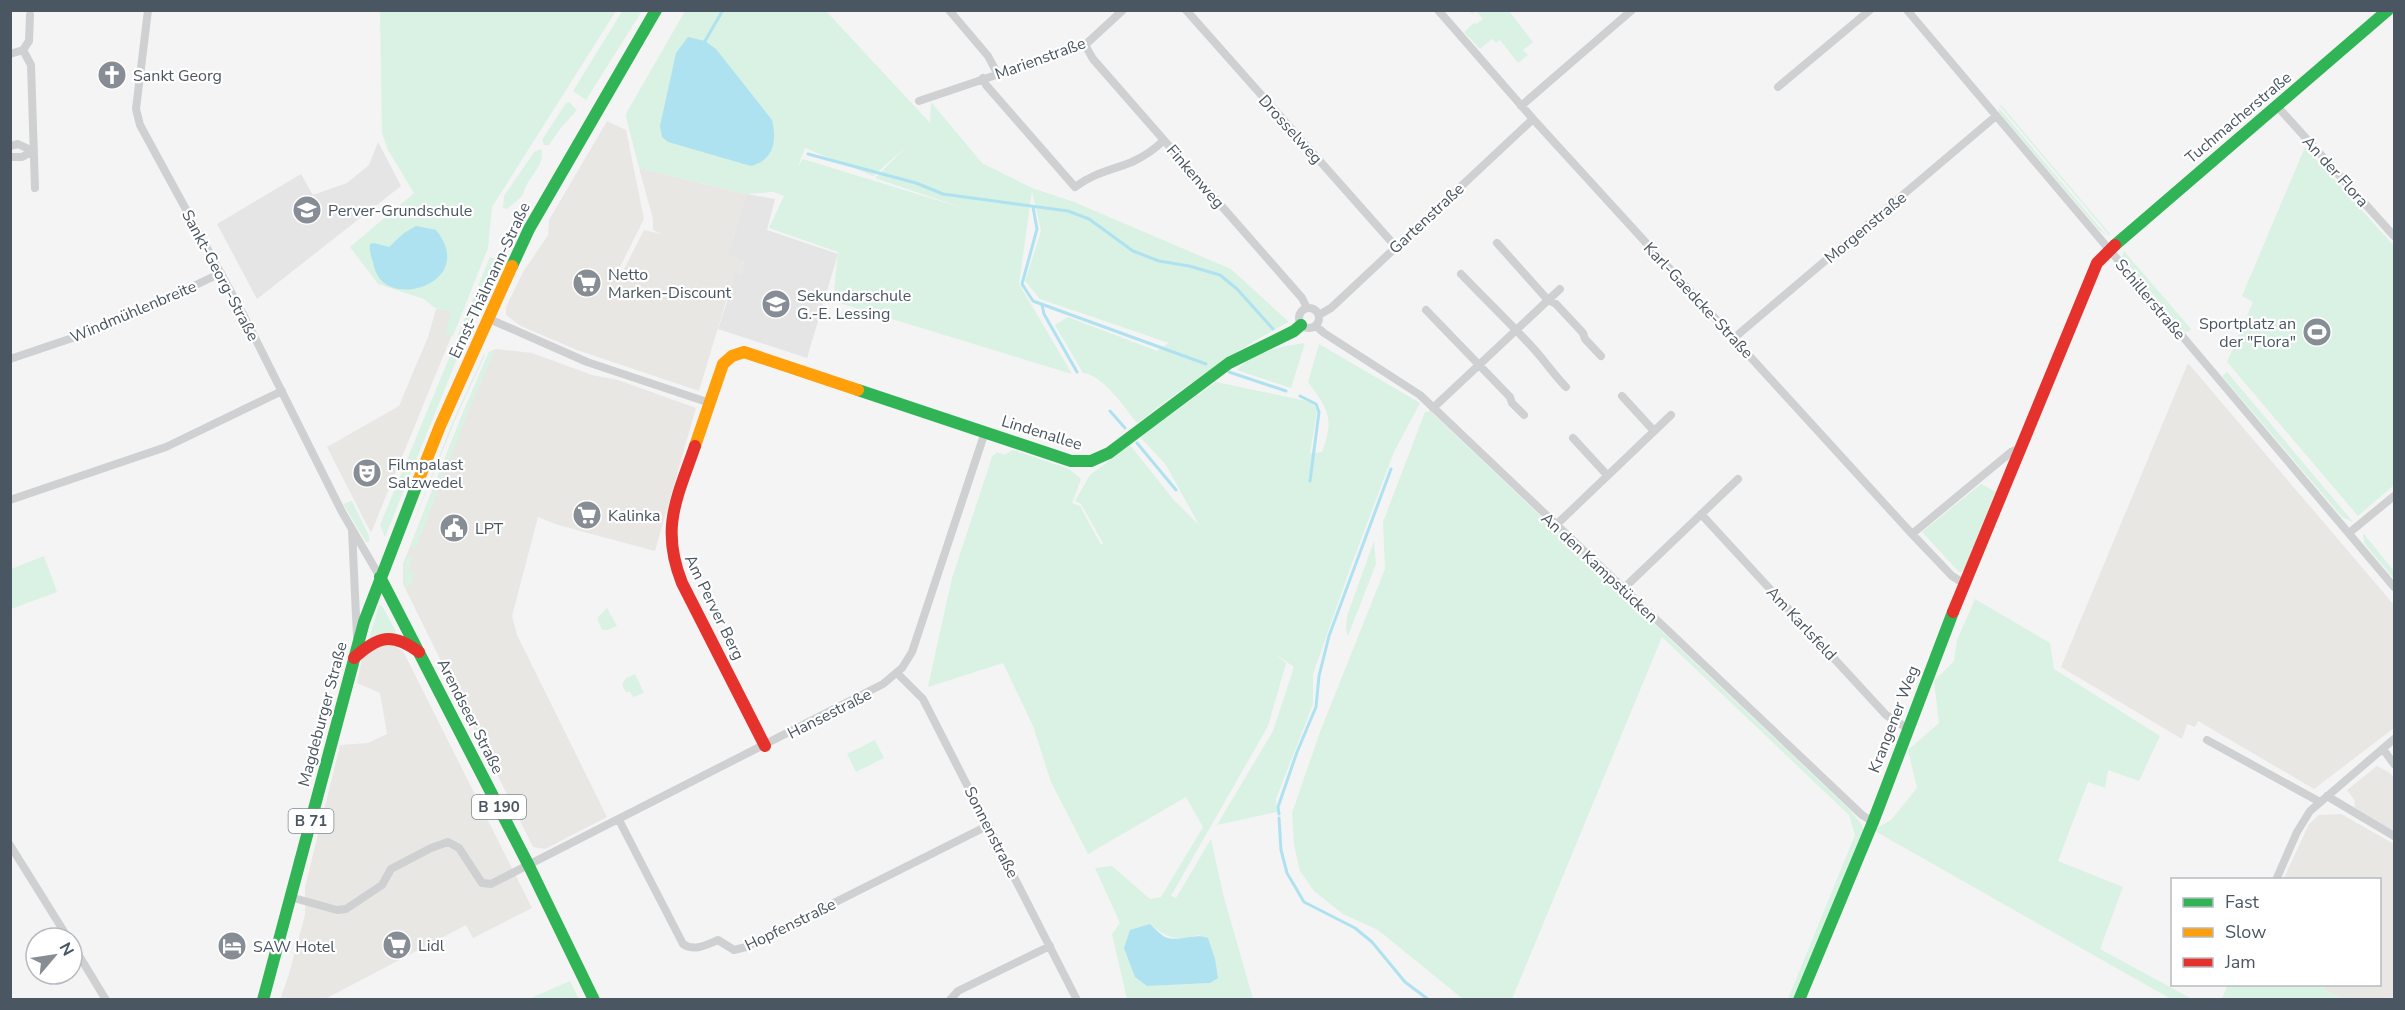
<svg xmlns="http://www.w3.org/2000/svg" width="2405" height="1010" viewBox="0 0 2405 1010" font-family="'Nunito Sans',sans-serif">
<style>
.commercial{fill:#e8e7e3}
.education{fill:#e6e5e6}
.green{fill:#d9f2e3;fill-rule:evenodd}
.water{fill:#aee2f0}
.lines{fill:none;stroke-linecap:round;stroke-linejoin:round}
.stream{stroke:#aee2f0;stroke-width:3}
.street{stroke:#ced0d2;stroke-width:8}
.fast{stroke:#30b455;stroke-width:12}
.slow{stroke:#ff9f0a;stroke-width:12}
.jam{stroke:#e5322d;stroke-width:12}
.labels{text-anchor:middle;stroke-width:4.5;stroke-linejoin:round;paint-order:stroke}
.shield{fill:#fff;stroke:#808990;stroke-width:1.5}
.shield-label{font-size:15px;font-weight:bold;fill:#4a5661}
.street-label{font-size:16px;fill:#4a5661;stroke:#fff}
.poi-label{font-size:16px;fill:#4a5661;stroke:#fff;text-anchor:start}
</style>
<rect width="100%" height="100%" fill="#f4f4f4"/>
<path class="commercial" d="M607,121L626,130L644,219L619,269L623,271L644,230L661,234L653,230V219L639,168L746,194L728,255L744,260L741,276L726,301L699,391L577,350L521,326L506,315V307L523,272L548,235L549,220Z
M436,309L462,310L371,533L327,447L399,406L428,337Z
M496,349L532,353L592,375L618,380L696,408L655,551L558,525L538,517L512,616L517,635L607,817L545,849L533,847L403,584V564L464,410L489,352Z
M2188,363L2394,605V728L2314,789L2198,721L2195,727L2187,724L2182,739L2061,667Z
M383,643H395L396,647L403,651L532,908L473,938L466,925L325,999L280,1000L289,974L305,915V887L340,745L368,743L387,734L380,693L357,683L362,659L371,649Z
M2377,766L2390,773L2394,778V832L2354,807L2355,801L2347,790Z
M2341,814L2394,844V997L2388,999H2342L2324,990L2326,985L2380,984V880H2283L2309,824L2319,815Z"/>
<path class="education" d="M378,142L401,186L257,299L217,224L301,174L313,195L347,183L369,165Z
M746,194L775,199L767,230L838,254L807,358L718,329L736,274L741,275L744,261L728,255Z"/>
<path class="green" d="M623,10L642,11L586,100L573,91Z
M380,11H616L492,207L488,248L453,336L445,333L452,311L435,308L424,299L378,284L350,247L414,193L388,150L382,133Z
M685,11H826L930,123L931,102L982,163L1032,188L1074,202L1231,269L1289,322C1232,351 1188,385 1137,423C1125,408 1103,375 1083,373L1055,325L1068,317L1157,351L1169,343L1040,299L1025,281L1041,231L1032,191L1019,284L1072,374L833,301L838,252L769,228L784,196L773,192L746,194L639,168L626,117L627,112ZM907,146L875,178L966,209L803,159L798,166L805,148L873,176Z
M1469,11H1509L1533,42L1523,50L1528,55L1518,63L1500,40L1496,43L1492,39L1480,49L1464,32L1474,23L1476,24L1483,19L1476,11L1472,14Z
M569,102L577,110L560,129L549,145H544L542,140L566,103Z
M1999,105H2001L2110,234L2109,235Z
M1999,108L2106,235L2100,231L1999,112Z
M2305,147L2394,246V485L2358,516L2227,362L2253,302L2242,296Z
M541,149C547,165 525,179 523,195L507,209L503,208L504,196L534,152Z
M2124,251L2191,329L2188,332L2184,331L2122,257Z
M490,257L495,259L496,270L466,339L458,335Z
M456,341L463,344L385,537L380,525Z
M1305,343L1291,388L1237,370C1254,352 1282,346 1305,343Z
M1319,344L1420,403L1394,452L1351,566L1313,674V704L1276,799L1277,812L1217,825L1273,731L1294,667L1274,653L1286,663L1268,726L1171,896L1176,898L1211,839L1223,894L1253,999H1127L1112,934L1120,923L1095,868L1112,866L1150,899L1161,897L1203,827L1186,797L1088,854L1051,782L1033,726L1003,663L928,687L952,578L992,457L997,452L1004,455L1013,450L1069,469L1081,479L1072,503L1080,506L1101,545L1103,543L1081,504L1075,501L1090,475L1130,445L1173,499L1199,525L1166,465L1140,437L1216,382L1312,402L1317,411L1310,453L1322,452C1335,419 1328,409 1308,382ZM1150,924C1170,940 1174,940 1199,935L1210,983L1147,986Z
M495,351L468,412L416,549L411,545L464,410L489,352Z
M484,354L485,355L456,418L404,546L453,421Z
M2227,372L2353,522L2342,517L2222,376Z
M1430,411L1850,810L1862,825L1864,834L1795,999H1788L1855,835L1849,815L1662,637L1512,999H1463L1378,930L1343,914L1314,891L1300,871L1294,845L1292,813L1320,732L1385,569L1383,522L1425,412Z
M1981,484L1998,493L1967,570L1959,572L1922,532Z
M352,501L369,536V542H366L343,504Z
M2363,533L2394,571V579L2364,543Z
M1374,541L1376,564L1348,636L1346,629L1347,616Z
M44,556L57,592L11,609V569Z
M413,556L408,571L414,573L412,583L405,589L404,564L407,557Z
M1975,599L2050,643L2054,669L2160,736L2139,781L2108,770L2105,788L2088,782L2058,861L2123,887L2100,949L2192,999H2171L1873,830L1891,820L1917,788L1908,750L1939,723L1934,681L1954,661L1957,640Z
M379,605L383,607L398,636L369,639Z
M607,608L617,626L608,630H602L597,618Z
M635,674L644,693L633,697L630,692H626L622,685L626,678Z
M875,740L884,758L856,772L847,754Z
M570,981L579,999H529Z
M2228,984L2326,985L2324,990L2342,999H2222Z"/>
<path class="water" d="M688,37L705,41L716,49L772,120C777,141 774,160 751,166L668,142L662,137L660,126L676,53Z
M416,226L436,230C475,278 402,306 380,279C376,274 374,268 373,262C371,256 369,251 370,244L374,243L389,247L404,233Z
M1150,924C1154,928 1160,934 1165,937C1179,943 1193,932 1208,938L1215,959L1218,978L1210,983L1147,986L1135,977L1124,948L1130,930Z"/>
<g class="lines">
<path class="stream" d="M705,41L723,10
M808,154L916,183L943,194L1068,211L1089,219L1133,251L1159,261L1189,266L1220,275L1237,289L1273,329
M1033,207L1037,229L1022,284L1033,301L1206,364
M1042,305L1044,314L1077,372
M1229,372L1286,391
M1300,396L1316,404L1319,412L1310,481
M1110,411L1125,428
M1137,443L1176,490
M1279,814L1278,807L1297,752L1316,707L1319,676L1329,636L1391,469
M1279,818L1281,850L1287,873L1304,902L1355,928L1372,942L1405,982L1429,1000"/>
<path class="street" d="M148,10L136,109L140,125L244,316L342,512L380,577
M949,10L988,56L997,73
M1186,10L1396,247
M1438,10L1533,119L1912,534L1952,576L1965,584
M1907,10L2394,587
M30,15L29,41L23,50L31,65L35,188
M1085,45L1093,59L1302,298L1307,308
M10,54L23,50
M983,78L986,85L1075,187C1093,173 1112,170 1132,162C1145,156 1155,149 1164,140
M1778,87L1870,10
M919,101L1085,45L1123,10
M1521,106L1632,10
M2277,106L2394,236
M10,146L18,144L33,151
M10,157H22L33,151
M1497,243L1547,299L1556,304L1583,333L1585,339L1601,356
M1461,274C1485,299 1510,323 1533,348C1545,361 1554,375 1566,387
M1299 318a10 10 0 1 1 20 0a10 10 0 1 1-20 0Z
M1426,310L1510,397L1512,403L1524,415
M1319,315L1331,308L1533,119
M487,318L587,362L710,403
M1316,326L1324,333L1420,395L1862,815L1873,822
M1734,338L1996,116
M10,359L111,325L221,273
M1622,396L1654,431
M1433,408L1560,289
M1573,438L1607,475
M10,500L166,447L282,391
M1701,514L1886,715L1907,728
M1556,525L1671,415
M352,530L357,637
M2349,533L2394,496
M1912,534L2011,452L2016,450L2020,452
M1623,589L1738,479
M897,673L923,699L1077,1000
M2207,740L2320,802
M2383,749L2394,764
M2327,796L2394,836
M619,820L683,944C694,952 706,945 718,940L734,950L746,947L989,825
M10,845L68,938
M2276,880L2297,832L2310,811L2394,739
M290,897L337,910L346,909L382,885L391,869L431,848L448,842L459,848L482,883L491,884L883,684L902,668L912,652L985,432
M72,944L106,1000
M950,1000L958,991L1050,946"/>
<path class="fast" d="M2115,245L2388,10
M512,266L529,229L656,10
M858,390L1071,461H1091L1109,453L1229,363L1294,331L1301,325
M380,577L529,866L594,1000
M263,1000L364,622L419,479
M1799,1000L1873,822L1953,612"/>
<path class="slow" d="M695,446L723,364L732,356L744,352L858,390
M419,479L440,426L512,266"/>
<path class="jam" d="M695,446C677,498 660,528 682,583L765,746
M1953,612L2097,263L2115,245
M354,658C378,636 392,632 419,652"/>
</g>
<defs>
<g id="church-disc" transform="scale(1.5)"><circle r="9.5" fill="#868d94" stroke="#fff"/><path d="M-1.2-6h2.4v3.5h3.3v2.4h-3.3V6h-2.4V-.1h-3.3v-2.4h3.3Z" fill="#fff"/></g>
<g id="school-disc" transform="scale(1.5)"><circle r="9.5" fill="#868d94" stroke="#fff"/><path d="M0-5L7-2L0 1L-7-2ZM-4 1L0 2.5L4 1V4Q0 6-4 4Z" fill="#fff"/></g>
<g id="supermarket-disc" transform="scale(1.5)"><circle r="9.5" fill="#868d94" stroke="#fff"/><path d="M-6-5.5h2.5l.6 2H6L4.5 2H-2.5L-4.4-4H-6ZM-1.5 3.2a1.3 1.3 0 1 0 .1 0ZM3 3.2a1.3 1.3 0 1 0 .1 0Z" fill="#fff"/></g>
<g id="stadium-disc" transform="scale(1.5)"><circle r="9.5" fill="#868d94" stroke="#fff"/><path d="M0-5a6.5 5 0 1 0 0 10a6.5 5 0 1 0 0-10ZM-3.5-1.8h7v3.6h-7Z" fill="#fff"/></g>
<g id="theatre-disc" transform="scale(1.5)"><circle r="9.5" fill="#868d94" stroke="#fff"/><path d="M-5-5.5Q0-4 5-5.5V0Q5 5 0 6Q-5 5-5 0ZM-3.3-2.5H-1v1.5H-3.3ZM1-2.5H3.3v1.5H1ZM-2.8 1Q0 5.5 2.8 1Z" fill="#fff"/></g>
<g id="civic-disc" transform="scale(1.5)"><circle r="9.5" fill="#868d94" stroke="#fff"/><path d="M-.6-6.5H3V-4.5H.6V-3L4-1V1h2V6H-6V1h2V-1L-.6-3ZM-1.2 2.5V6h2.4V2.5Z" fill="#fff"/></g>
<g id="hotel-disc" transform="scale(1.5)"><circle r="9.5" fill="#868d94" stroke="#fff"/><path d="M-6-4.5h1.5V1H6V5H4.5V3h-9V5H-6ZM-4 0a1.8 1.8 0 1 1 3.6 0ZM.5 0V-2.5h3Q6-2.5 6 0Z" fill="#fff"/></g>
</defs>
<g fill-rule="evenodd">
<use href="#church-disc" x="112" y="75"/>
<use href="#school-disc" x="307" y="210"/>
<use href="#supermarket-disc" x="587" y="283"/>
<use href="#school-disc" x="776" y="304"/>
<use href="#stadium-disc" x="2317" y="332"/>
<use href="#theatre-disc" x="367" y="473"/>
<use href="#supermarket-disc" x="587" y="515"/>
<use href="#civic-disc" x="454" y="528"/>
<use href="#supermarket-disc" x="397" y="945"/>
<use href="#hotel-disc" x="232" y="946"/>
</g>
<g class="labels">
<g class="shield">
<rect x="472" y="795" width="54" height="24" rx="4.5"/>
<rect x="288.5" y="809" width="45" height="24" rx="4.5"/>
</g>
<g class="shield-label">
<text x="499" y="812">B 190</text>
<text x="311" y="826">B 71</text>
</g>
<g class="street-label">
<text transform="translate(1040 58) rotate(-20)" y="6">Marienstraße</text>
<text transform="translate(2238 117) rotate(-40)" y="6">Tuchmacherstraße</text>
<text transform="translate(1291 129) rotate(48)" y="6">Drosselweg</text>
<text transform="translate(2336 171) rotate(48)" y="6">An der Flora</text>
<text transform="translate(1196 176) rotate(49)" y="6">Finkenweg</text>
<text transform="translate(1426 218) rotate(-43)" y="6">Gartenstraße</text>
<text transform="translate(1865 227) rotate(-40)" y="6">Morgenstraße</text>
<text transform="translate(221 275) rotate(62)" y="6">Sankt-Georg-Straße</text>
<text transform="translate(489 280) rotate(-65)" y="6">Ernst-Thälmann-Straße</text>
<text transform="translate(2151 299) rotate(50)" y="6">Schillerstraße</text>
<text transform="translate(1699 300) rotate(47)" y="6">Karl-Gaedcke-Straße</text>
<text transform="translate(133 311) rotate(-23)" y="6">Windmühlenbreite</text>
<text transform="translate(1042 432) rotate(17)" y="6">Lindenallee</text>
<text transform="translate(1600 567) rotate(43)" y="6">An den Kampstücken</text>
<text transform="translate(715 607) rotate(64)" y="6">Am Perver Berg</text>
<text transform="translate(1802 623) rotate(47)" y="6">Am Karlsfeld</text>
<text transform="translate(829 713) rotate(-27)" y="6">Hansestraße</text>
<text transform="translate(322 714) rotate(-75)" y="6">Magdeburger Straße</text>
<text transform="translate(471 716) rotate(63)" y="6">Arendseer Straße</text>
<text transform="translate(1893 719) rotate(-69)" y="6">Krangener Weg</text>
<text transform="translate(992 832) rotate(63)" y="6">Sonnenstraße</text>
<text transform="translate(790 924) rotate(-26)" y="6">Hopfenstraße</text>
</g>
<g class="poi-label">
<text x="133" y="81">Sankt Georg</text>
<text x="328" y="216">Perver-Grundschule</text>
<text x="608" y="280">Netto<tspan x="608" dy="18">Marken-Discount</tspan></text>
<text x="797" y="301">Sekundarschule<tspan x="797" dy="18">G.-E. Lessing</tspan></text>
<text x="2296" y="329" text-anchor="end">Sportplatz an<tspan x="2296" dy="18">der "Flora"</tspan></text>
<text x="388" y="470">Filmpalast<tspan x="388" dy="18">Salzwedel</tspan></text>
<text x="608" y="521">Kalinka</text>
<text x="475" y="534">LPT</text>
<text x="418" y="951">Lidl</text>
<text x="253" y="952">SAW Hotel</text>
</g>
</g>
<rect width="2405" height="1010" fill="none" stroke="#4a5661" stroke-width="24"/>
<rect x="2171" y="878" width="210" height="108" fill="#ffffff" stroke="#b7bbc0" stroke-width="1.5"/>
<rect x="2183" y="898" width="30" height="9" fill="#30b455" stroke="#b7bbc0" stroke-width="1.5"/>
<text x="2225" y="908" font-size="18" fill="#4a5661">Fast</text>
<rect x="2183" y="928" width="30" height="9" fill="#ff9f0a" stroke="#b7bbc0" stroke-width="1.5"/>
<text x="2225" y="938" font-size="18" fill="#4a5661">Slow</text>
<rect x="2183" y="958" width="30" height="9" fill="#e5322d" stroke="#b7bbc0" stroke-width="1.5"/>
<text x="2225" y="968" font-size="18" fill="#4a5661">Jam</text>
<g transform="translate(54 956) rotate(61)"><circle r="28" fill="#ffffff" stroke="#b7bbc0" stroke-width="1.5"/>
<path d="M0-4.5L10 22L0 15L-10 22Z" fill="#868d94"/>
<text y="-9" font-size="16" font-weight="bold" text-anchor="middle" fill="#4a5661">N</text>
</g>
</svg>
